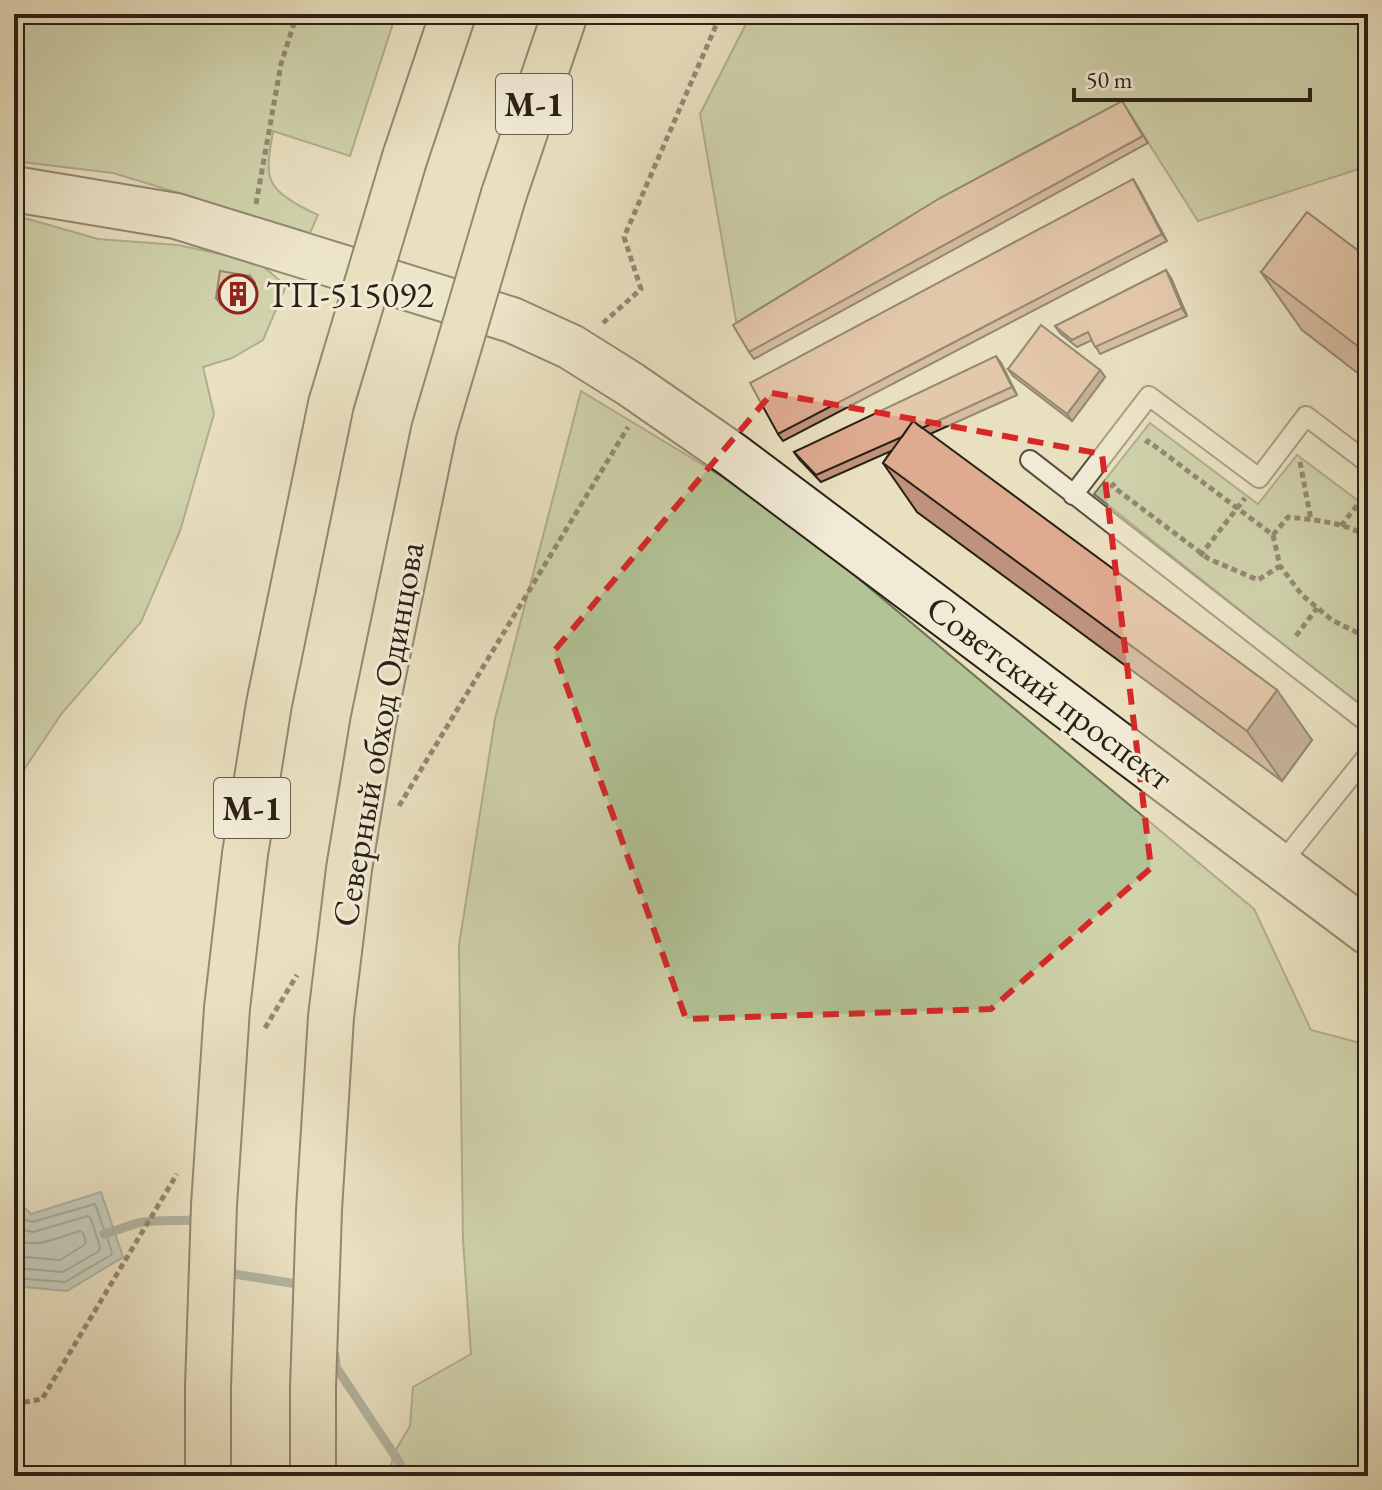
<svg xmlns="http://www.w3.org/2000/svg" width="1382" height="1490" viewBox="0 0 1382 1490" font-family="'EB Garamond',serif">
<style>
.green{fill:#b2c396;stroke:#6e7256;stroke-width:2}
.water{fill:#9bbbbc;stroke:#6e7d79;stroke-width:2}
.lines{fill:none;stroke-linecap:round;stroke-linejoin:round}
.shore{stroke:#626e68;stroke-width:2}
.stream{stroke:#6e7d79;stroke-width:9}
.lane-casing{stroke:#5a5040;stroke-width:22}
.secondary-casing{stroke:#2a2015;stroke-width:48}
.highway-casing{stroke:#2a2015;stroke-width:48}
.path{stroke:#2a2015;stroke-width:5;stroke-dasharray:6 4;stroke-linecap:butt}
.lane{stroke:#f1ebd6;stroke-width:18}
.secondary{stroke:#f1ebd6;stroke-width:44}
.highway{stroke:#e9e0c0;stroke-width:44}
.highway-bridge-casing{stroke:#2a2015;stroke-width:48;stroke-linecap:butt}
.highway-bridge{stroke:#e9e0c0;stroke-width:44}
.wall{fill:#bf927c;stroke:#2a2015;stroke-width:2}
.shaded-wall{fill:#9b7765;stroke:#2a2015;stroke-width:2}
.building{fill:#deaa90;stroke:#2a2015;stroke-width:2}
.marked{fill:none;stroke:#d62828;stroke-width:6;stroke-dasharray:16 10;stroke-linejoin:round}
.labels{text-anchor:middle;stroke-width:6;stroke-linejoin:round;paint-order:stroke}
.shield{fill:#f1ebd6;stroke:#665d4f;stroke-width:2}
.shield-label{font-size:34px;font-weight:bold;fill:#2a2015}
.poi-label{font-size:36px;fill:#2a2015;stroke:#f1ebd6;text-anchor:start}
.street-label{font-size:36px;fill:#2a2015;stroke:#f1ebd6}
</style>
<rect width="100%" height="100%" fill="#e9e0c0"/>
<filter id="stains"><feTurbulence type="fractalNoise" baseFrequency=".0025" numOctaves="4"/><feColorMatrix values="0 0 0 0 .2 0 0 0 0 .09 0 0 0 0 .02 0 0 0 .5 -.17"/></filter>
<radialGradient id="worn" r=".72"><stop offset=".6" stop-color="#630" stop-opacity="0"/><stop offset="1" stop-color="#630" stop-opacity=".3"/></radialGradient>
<path class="green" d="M14,14H396L350,156L273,131C271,145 265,169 272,182C278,196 305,209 318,215L310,233L113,173L14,161Z
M751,14H1368V166L1198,221L1127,109L738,332L700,114Z
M14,215L98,239L178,245L258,262L286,286L263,340L232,358L203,367L214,414L180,531L141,622L62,713L23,771L14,773Z
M581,391L774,508L1254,909L1311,1030L1368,1045V1476H389L394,1453L410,1426L413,1387L471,1354L463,1240L459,945L495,719Z
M1150,423L1258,504L1297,455L1368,508V712L1094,494Z"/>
<path class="water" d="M101,1192L123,1257L67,1291L14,1286V1198L31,1214Z"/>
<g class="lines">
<path class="shore" d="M14,1209L26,1220L32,1222L95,1204L112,1252L111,1255L65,1282L14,1278
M14,1223L23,1230L33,1232L88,1216L91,1219L100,1247L99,1251L63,1272L14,1268
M14,1239C36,1250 58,1237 80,1231L83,1233L86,1242L84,1245L60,1260L14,1256"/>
<path class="stream" d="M104,1234C118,1231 130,1224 143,1222C158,1220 175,1221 190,1220L199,1230
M228,1267L234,1274L297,1284L303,1290
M335,1355L336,1367L401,1465V1476"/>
<g class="lane-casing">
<path id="lane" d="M1030,460L1368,723
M1073,495L1149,396L1259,478L1306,416L1368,463
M1280,865L1368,755"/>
</g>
<g class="secondary-casing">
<path id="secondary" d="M14,189L176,216L512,320L571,347L630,384L731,454L1368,932"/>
</g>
<g class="highway-casing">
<path id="highway" d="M405,157L453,14
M504,194L565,14"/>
</g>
<path class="path" d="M256,204L281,64L297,14
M603,323L641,289L624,237L721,14
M1146,444L1148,441L1273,535L1280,566L1302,595L1332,620L1368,638
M1300,462L1311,520
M1115,483L1112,486L1209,559L1258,580L1280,566
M1341,526L1368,491
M1273,535L1288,517C1314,520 1345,522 1368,537
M1200,556L1245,498
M1296,636L1317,608
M399,806L628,427
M265,1028L297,975
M14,1404L42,1399L177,1174"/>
<use href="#lane" class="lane"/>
<use href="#secondary" class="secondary"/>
<use href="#highway" class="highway"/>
<g class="highway-bridge-casing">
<path id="highway-bridge" d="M208,1476V1387L214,1205L227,1008L245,854L269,704L331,404L405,157
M313,1476V1388L319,1210L331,1017L349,869L373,723L434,430L504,194"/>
</g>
<use href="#highway-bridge" class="highway-bridge"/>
</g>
<path class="wall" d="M1122,101L1148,143L754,359L749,352Z
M1133,179L1167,241L783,441L778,434Z
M1368,258V381L1302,330L1261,272Z
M250,276L255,283L250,309L221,305L216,298Z
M1171,278L1187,316L1100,354L1092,340L1077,347L1060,333L1055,326Z
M1001,363L1017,395L930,434L1312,740L1282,781L917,512L883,463L891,451L821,482L799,459L794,452Z
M1008,369L1100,370L1105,377L1072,421L1013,376Z"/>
<path class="shaded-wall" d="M1133,179L1138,187L1167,241L1162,234Z
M1166,270L1171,278L1187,316L1182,308Z
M250,276L255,283L250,309L245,302Z
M996,356L1001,363L1017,395L1012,387Z
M1100,370L1105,377L1072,421L1067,414Z
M1277,690L1312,740L1282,781L1247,731Z"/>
<path class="building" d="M1122,101L1143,136L749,352L733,325L940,198Z
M1133,179L1162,234L778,434L750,383Z
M1307,212L1368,258V354L1261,272Z
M1166,270L1182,308L1095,347L1088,332L1072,340L1055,326Z
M220,271L250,276L245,302L216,298Z
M1041,325L1100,370L1067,414L1008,369Z
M996,356L1012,387L922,428L913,421L902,437L816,475L794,452Z
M913,421L1277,690L1247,731L883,463Z"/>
<path d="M0 0H1382V1490H0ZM772,393L1102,454L1151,868L991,1009L686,1019L554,651Z" fill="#e9e0c0" fill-opacity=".55" fill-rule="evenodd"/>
<path class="marked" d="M772,393L1102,454L1151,868L991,1009L686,1019L554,651Z"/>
<defs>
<g id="building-ring" transform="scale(2)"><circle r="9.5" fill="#f1ebd6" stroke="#8f2418" stroke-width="1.5"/><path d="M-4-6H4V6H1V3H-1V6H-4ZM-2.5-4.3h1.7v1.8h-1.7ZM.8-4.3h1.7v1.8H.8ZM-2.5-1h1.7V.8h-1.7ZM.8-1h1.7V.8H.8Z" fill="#8f2418"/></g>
</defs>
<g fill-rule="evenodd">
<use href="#building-ring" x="238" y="294"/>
</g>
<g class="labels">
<g class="shield">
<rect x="496" y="74" width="76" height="60" rx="6"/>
<rect x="214" y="778" width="76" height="60" rx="6"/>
</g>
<g class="shield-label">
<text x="534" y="116">М-1</text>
<text x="252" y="820">М-1</text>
</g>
<g class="poi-label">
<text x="266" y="307">ТП-515092</text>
</g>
<g class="street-label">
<text transform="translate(1050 692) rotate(37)" y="13">Советский проспект</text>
<text transform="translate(377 734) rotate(-80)" y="13">Северный обход Одинцова</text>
</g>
</g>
<rect width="1382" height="1490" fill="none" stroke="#e9e0c0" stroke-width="48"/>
<rect x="16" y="16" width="1350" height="1458" fill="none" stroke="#2a2015" stroke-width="4"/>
<rect x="24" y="24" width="1334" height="1442" fill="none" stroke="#2a2015" stroke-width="2"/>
<path d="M1074 88v12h236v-12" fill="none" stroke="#2a2015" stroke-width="4"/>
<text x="1086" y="88" font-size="24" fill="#2a2015" stroke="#f1ebd6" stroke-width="6" paint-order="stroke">50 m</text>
<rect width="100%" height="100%" filter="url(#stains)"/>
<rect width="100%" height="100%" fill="url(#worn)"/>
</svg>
